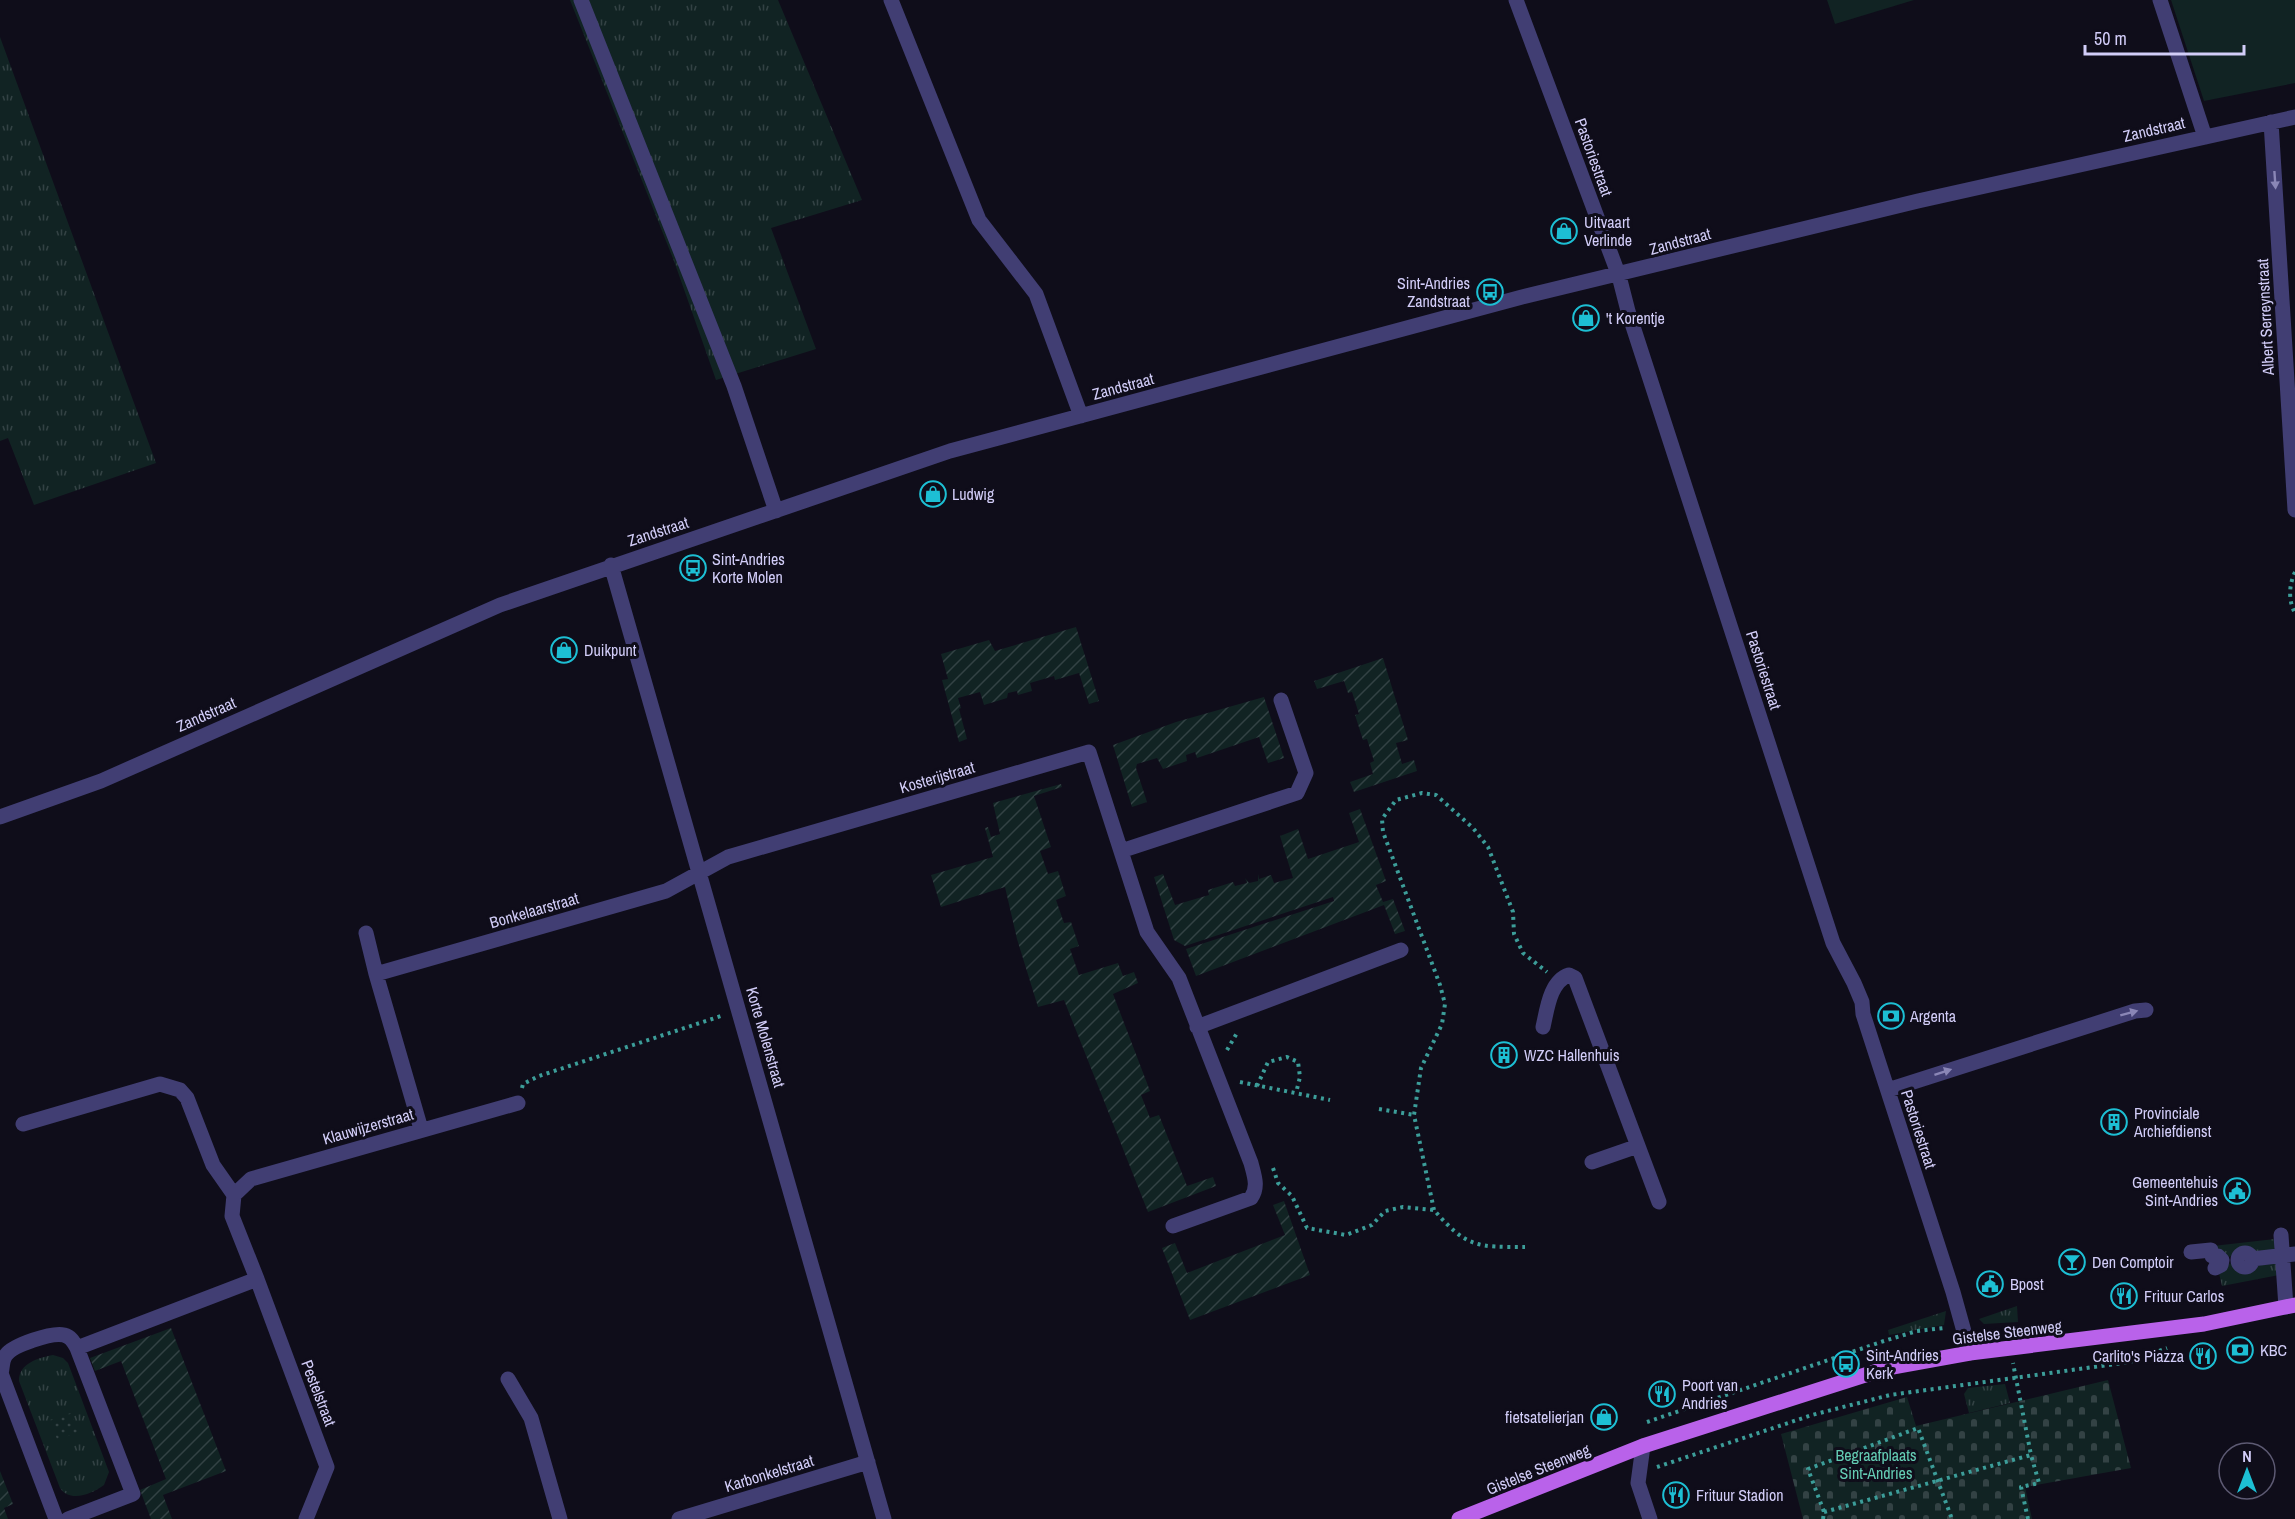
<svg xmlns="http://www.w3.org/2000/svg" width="2295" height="1519" viewBox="0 0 2295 1519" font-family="'Archivo Narrow',sans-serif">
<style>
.grass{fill:url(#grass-tufts)}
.cemetery{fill:url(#cemetery-stones)}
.park{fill:url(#park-dots)}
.garden{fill:url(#garden-furrows)}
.pitch{fill:#112323}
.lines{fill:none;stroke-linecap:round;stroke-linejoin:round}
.path{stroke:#3c9d99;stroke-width:4;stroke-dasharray:3 4.5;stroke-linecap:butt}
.minor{stroke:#413e73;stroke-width:15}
.major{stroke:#b962ea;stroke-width:15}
.oneway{fill:#8a86b6}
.labels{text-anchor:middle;stroke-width:6;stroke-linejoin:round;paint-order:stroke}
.street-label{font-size:16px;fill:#d2cdf8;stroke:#0f0d1a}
.poi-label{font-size:16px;fill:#d2cdf8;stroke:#0f0d1a;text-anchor:start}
.park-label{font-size:16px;fill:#64cdb4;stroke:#0f0d1a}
</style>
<defs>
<pattern id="grass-tufts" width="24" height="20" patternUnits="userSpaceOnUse" patternTransform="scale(1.5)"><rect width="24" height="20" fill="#112323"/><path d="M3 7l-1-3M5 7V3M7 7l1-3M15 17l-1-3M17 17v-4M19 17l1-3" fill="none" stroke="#334244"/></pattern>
<pattern id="cemetery-stones" width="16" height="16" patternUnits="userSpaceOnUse" patternTransform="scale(1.5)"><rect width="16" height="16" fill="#112323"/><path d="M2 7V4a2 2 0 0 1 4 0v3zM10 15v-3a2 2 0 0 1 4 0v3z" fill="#334244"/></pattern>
<pattern id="park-dots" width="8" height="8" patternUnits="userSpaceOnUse" patternTransform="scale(1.5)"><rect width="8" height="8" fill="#112323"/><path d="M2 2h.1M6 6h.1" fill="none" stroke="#334244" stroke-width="1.8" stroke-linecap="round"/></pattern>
<pattern id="garden-furrows" width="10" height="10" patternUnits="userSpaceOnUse" patternTransform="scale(1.5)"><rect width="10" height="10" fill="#112323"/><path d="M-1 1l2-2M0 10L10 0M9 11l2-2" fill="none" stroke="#334244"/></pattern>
</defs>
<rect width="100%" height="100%" fill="#0f0d1a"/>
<path class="grass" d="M570,0H778L862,200L771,228L816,349L716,380L674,261Z
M0,37L156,463L34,505L8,438L0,441Z
M2275,1239L2276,1246L2271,1253L2254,1254L2245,1249L2236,1256L2223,1257L2213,1246Z
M2237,1263L2245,1268L2274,1263L2278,1266L2279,1275L2222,1286L2218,1269L2224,1264Z
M2017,1306L2018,1322L1984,1324L1979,1319Z
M1946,1311L1944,1325L1889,1335L1888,1330Z
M53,1355L63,1358L68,1363L109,1472L104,1485C92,1494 70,1503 60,1488L19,1381C19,1363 38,1358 53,1355Z
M2005,1384L2010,1403L1969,1413L1964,1394L1968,1388Z"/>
<path class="cemetery" d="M2108,1380L2131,1468L2025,1487L2032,1519H1803L1781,1434L1907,1397L1916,1426Z"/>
<path class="park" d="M71,1413L79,1433L57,1439L50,1420Z"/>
<path class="garden" d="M1076,627L1099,701L1089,704L1079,673L1055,680L1054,676L1030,683L1032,691L1018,695L1017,691L1008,693L1007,698L984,705L980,692L958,698L961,708L959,709L967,739L959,742L942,680L948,679L941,654L989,640L995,651Z
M1383,658L1408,740L1396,743L1402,764L1414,760L1417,771L1354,792L1350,782L1373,774L1370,763L1374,761L1367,739L1363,740L1355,715L1359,714L1352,692L1348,693L1344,681L1317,689L1314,681Z
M1264,697L1284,758L1268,763L1259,737L1197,758L1195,752L1186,755L1187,761L1163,769L1157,758L1137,764L1136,768L1147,802L1132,807L1113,745L1176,722Z
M1061,784L1062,787L1034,796L1051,847L1040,851L1048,874L1058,871L1066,896L1056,900L1064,923L1071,922L1079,946L1070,949L1079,975L1118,963L1123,976L1134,972L1138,983L1113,994L1150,1091L1141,1095L1150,1118L1159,1115L1187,1186L1213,1177L1216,1186L1148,1212L1064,1000L1038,1007L1017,939L1005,887L941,907L931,875L993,857L985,828L988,827L991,837L1000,834L993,803Z
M1360,809L1386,881L1376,885L1383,902L1393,899L1405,931L1395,934L1384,905L1196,976L1186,949L1334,901L1333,897L1185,946L1174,940L1154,877L1163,874L1175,905L1209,895L1208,890L1233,882L1235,886L1247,883L1245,878L1249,883L1258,881V874L1259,879L1271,875L1274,883L1293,878L1280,836L1298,829L1308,859L1359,842L1349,813Z
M1284,1201L1310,1275L1190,1320L1162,1248L1175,1243L1187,1273L1285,1235L1273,1205Z
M171,1328L226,1471L163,1495L172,1519H151L140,1490L166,1479L121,1361L95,1371L90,1358Z
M0,1471L13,1504L4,1508L8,1519H0Z"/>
<path class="pitch" d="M1827,0H1914L1835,24Z
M2171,0H2295V83L2204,101Z"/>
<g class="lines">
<path class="path" d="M2295,572C2289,585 2288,600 2295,613
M1227,1050L1237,1033
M1240,1082L1330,1100
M1257,1086L1268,1062L1287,1057L1298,1062L1300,1077L1296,1093
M522,1088L523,1084L539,1076L721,1016
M1379,1109L1414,1115
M1273,1168L1278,1183L1292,1196L1307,1228L1346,1235L1372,1225L1385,1211L1403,1207L1434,1210C1467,1248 1477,1247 1525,1247
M1434,1210L1414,1115L1421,1068L1442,1024L1445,1004L1440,985L1383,832L1382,819L1396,800L1422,793L1436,795L1473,828L1488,847L1513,912L1514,934L1523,953L1547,972
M1647,1422L1884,1341L1917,1331L1944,1328
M1657,1467L1812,1415L1890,1395L2130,1362L2167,1348
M1824,1512L2031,1455L2013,1363
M1823,1519L1824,1512L1808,1469L1918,1428L1952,1519
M2028,1519L2021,1487L2039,1483L2031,1455"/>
<path class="minor" d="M581,0L734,386L776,511
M891,0L979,220L1036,294L1081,416
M1516,0L1619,276L1628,311L1833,943L1854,983L1862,1002L1863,1014L1953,1292L1970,1353
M2160,0L2205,137
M2271,122L2295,510
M611,565L884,1519
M0,817L101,781L500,605L950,451L1522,297L1918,201L2295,117
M1121,851L1297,793L1306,773L1281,700
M366,933L376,974
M1197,1027L1401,950
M1543,1027C1547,1010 1550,981 1569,975L1575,978L1659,1202
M1888,1090L2135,1011L2146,1010
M23,1124L160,1084L180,1090L187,1098L213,1165L234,1195
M421,1129L376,974L666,891L728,857L1089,752L1147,932L1179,978L1251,1163C1254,1175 1259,1187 1251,1198L1173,1226
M1592,1162L1638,1146
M2281,1235L2286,1307
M2191,1252L2211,1250L2212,1256H2218L2222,1260L2221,1265L2215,1268
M2238 1260a7 7 0 1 1 14 0a7 7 0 1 1-14 0Z
M2252,1259L2295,1254
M257,1279L327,1467L306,1519
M2,1376L56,1519
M0,1377C3,1371 1,1361 6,1355C13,1345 52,1332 64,1335C71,1337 73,1341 77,1348L257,1279L232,1216L234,1195L251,1179L518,1103
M508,1379L531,1418L560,1519
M1643,1446L1638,1483L1650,1519
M68,1519L133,1494L77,1348
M679,1519L868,1462"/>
<path class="major" d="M1459,1519L1643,1446L1887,1368L1970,1353L2204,1324L2295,1305"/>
</g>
<defs><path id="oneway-solid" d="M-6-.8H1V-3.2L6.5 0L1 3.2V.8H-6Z" transform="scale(1.5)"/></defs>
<g class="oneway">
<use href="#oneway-solid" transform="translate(2275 180) rotate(86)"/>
<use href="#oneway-solid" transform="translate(2129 1013) rotate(-15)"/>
<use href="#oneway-solid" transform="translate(1943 1072) rotate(-18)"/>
</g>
<defs>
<g id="shop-ring" transform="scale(1.35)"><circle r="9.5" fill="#0f0d1a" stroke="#1dbfd4" stroke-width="1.5"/><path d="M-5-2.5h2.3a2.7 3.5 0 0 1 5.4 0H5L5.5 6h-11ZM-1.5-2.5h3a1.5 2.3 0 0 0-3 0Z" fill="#1dbfd4"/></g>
<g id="bus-ring" transform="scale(1.35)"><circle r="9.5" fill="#0f0d1a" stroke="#1dbfd4" stroke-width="1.5"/><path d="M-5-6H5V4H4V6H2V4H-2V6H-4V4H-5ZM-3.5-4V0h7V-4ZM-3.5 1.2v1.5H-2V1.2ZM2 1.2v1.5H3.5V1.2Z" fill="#1dbfd4"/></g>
<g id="bank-ring" transform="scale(1.35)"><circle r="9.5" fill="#0f0d1a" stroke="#1dbfd4" stroke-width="1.5"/><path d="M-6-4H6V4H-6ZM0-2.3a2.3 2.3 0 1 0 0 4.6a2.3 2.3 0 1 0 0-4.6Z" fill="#1dbfd4"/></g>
<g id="building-ring" transform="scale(1.35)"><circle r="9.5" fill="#0f0d1a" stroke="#1dbfd4" stroke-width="1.5"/><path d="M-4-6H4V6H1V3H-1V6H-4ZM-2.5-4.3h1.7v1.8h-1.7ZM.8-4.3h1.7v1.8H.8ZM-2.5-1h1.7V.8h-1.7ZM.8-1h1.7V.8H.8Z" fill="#1dbfd4"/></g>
<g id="civic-ring" transform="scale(1.35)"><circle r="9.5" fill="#0f0d1a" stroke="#1dbfd4" stroke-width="1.5"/><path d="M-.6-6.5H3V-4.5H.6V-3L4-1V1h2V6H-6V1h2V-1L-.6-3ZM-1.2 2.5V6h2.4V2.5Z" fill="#1dbfd4"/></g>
<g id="bar-ring" transform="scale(1.35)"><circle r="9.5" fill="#0f0d1a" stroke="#1dbfd4" stroke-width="1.5"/><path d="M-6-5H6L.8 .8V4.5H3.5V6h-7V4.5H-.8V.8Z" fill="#1dbfd4"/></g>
<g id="restaurant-ring" transform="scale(1.35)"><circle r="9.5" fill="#0f0d1a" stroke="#1dbfd4" stroke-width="1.5"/><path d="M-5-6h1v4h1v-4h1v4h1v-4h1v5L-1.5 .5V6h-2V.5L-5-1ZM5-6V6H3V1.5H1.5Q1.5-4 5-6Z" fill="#1dbfd4"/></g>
</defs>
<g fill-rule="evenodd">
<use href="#shop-ring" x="1564" y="231"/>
<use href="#bus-ring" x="1490" y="292"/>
<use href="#shop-ring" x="1586" y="318"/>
<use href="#shop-ring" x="933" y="494"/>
<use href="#bus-ring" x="693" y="568"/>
<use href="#shop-ring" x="564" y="650"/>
<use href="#bank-ring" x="1891" y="1016"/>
<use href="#building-ring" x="1504" y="1055"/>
<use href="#building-ring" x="2114" y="1122"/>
<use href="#civic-ring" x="2237" y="1191"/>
<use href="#bar-ring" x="2072" y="1262"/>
<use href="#civic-ring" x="1990" y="1284"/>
<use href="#restaurant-ring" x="2124" y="1296"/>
<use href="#bank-ring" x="2240" y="1350"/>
<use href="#restaurant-ring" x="2203" y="1356"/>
<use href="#bus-ring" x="1846" y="1364"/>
<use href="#restaurant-ring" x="1662" y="1394"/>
<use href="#shop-ring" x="1604" y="1417"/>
<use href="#restaurant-ring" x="1676" y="1495"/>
</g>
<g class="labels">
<g class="street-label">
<text transform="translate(2154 129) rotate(-13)" y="6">Zandstraat</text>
<text transform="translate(1594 157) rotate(70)" y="6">Pastoriestraat</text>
<text transform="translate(1680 241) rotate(-15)" y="6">Zandstraat</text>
<text transform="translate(2265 317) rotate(-93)" y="6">Albert Serreynstraat</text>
<text transform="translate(1123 386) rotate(-15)" y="6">Zandstraat</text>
<text transform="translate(658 531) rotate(-18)" y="6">Zandstraat</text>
<text transform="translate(1764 670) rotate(72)" y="6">Pastoriestraat</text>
<text transform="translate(206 714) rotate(-24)" y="6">Zandstraat</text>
<text transform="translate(937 777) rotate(-16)" y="6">Kosterijstraat</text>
<text transform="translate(534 910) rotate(-16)" y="6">Bonkelaarstraat</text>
<text transform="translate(766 1037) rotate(74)" y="6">Korte Molenstraat</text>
<text transform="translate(368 1126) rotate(-16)" y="6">Klauwijzerstraat</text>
<text transform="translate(1919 1129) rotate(72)" y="6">Pastoriestraat</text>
<text transform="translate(2007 1332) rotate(-7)" y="6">Gistelse Steenweg</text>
<text transform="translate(319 1393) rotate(69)" y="6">Pestelstraat</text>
<text transform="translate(1538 1469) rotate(-22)" y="6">Gistelse Steenweg</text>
<text transform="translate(769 1473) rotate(-17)" y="6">Karbonkelstraat</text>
</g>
<g class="poi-label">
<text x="1584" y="228">Uitvaart<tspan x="1584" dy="18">Verlinde</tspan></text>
<text x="1470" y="289" text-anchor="end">Sint-Andries<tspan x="1470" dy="18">Zandstraat</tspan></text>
<text x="1606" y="324">'t Korentje</text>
<text x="952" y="500">Ludwig</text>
<text x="712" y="565">Sint-Andries<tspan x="712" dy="18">Korte Molen</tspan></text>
<text x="584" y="656">Duikpunt</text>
<text x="1910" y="1022">Argenta</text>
<text x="1524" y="1061">WZC Hallenhuis</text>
<text x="2134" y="1119">Provinciale<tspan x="2134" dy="18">Archiefdienst</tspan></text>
<text x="2218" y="1188" text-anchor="end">Gemeentehuis<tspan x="2218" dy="18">Sint-Andries</tspan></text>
<text x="2092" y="1268">Den Comptoir</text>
<text x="2010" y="1290">Bpost</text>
<text x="2144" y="1302">Frituur Carlos</text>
<text x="2260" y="1356">KBC</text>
<text x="1866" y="1361">Sint-Andries<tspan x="1866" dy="18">Kerk</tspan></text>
<text x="2184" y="1362" text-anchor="end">Carlito's Piazza</text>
<text x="1682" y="1391">Poort van<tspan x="1682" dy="18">Andries</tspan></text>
<text x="1584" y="1423" text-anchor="end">fietsatelierjan</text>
<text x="1696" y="1501">Frituur Stadion</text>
</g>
<g class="park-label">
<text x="1876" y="1461">Begraafplaats<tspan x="1876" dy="18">Sint-Andries</tspan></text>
</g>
</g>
<g transform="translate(2247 1471)"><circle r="28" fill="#0f0d1a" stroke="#5d5a73" stroke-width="1.5"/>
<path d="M0-4.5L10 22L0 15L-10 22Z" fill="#1dbfd4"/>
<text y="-9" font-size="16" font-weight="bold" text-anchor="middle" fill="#d2cdf8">N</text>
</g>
<path d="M2085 45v9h159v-9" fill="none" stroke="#d2cdf8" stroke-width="3"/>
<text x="2094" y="45" font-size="18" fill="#d2cdf8" stroke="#0f0d1a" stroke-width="4.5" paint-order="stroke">50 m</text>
</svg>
